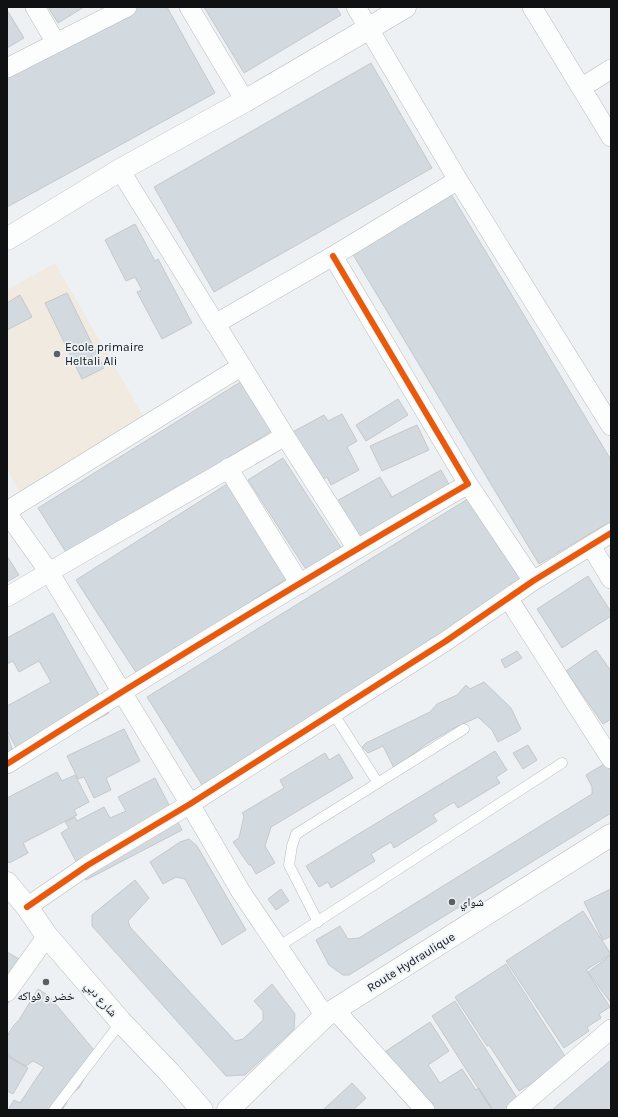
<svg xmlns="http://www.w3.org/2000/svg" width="618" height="1117" viewBox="0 0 618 1117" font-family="Karla,'Noto Naskh Arabic',sans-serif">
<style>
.education{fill:#f1eae1}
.building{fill:#d2d9df;stroke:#c6c8ca}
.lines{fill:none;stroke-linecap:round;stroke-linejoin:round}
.service-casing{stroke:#b9bcbe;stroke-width:11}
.minor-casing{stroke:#b9bcbe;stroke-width:20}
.tertiary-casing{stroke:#b9bcbe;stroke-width:23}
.secondary-casing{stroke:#b9bcbe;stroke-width:23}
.service{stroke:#fcfdfd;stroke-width:10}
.minor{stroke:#fcfdfd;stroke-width:19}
.tertiary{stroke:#fcfdfd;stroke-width:22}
.secondary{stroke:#fcfdfd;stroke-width:22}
.cycleway-casing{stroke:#ecf2f6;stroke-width:8}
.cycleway{stroke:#e8590c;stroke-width:6}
.poi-dot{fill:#5d5f62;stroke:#ecf2f6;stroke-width:1.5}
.labels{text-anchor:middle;stroke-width:3.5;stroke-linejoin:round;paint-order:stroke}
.poi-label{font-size:12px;fill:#0f1113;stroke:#ecf2f6;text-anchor:start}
.street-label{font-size:12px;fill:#0f1113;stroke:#ecf2f6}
</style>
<rect width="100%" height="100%" fill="#eef1f4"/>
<path class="education" d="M55,263L145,419L23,498L7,469V290Z"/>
<path class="building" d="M48,7H84L58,23Z
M136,7H167L215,93L7,207V78Z
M204,7H336L341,15L244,73Z
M7,10L24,38L7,48Z
M371,63L432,168L214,292L154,187Z
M451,194L611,460V521L539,564L352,253Z
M135,224L155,261L158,259L192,323L162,339L137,292L142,290L135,277L126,281L105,240Z
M67,293L104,368L82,379L45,303Z
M20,295L32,317L7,330V303Z
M242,381L273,430L69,557L38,508Z
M398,399L408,415L366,441L356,425Z
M342,414L357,441L347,447L359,470L331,485L327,477L314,484L287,435L324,415L328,421Z
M417,425L429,450L382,471L370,446Z
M283,458L342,549L307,571L248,480Z
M441,470L456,497L360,549L333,503L380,477L392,497Z
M227,484L288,578L137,674L76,580Z
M471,497L528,589L204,788L147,697Z
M7,556L19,575L7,582Z
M588,576L611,612V616L562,648L537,609Z
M53,613L109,713L23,760L7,731V706L51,682L39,661L19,672L13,661L7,664V638Z
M596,650L611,671V719L603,724L566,671Z
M517,651L522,658L505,668L501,660Z
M484,682L511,708L521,729L517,732L498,742L492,730L478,717L452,729L428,743L394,768L383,746L368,753L362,747L366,743L430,712L437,704L457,695L466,685L470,689Z
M124,729L140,761L106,778L111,790L94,798L84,777L78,779L67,756Z
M7,733L18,767L7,770Z
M528,745L537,760L523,769L513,753Z
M495,751L507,770L496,777L500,783L458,808L454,802L433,815L437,821L394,848L391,842L371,854L375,861L331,888L328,882L319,887L306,866Z
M325,753L329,760L339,754L353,778L271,827L265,846L275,863L256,874L251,865H249L233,842L239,838L244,816L242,813L284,788L280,780Z
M609,761L611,765V813L349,975H343L329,965L316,940L340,926L348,939L359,938L592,794V787L586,775Z
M57,772L62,781L75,775L89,802L74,810L77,815L23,843L28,853L9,863L7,860V798Z
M155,778L182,830L86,880L61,833L69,828L65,822L75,817L77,821L104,807L110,818L126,811L118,797Z
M189,839L197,846L246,930L222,945L185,879L176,877L163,884L150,862L180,842Z
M135,880L149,898L128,921L130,927L235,1041L243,1039L263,1020V1011L254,1001L272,984L295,1014L294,1029L245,1075L226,1076L92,926V915Z
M281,889L289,901L276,910L268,899Z
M611,889V936L603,940L584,902Z
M583,911L611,954L586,970L610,1007L599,1014L601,1018L587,1027L589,1031L564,1048L506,961Z
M7,952L31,966L7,1005Z
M611,955V1003L588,972Z
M506,964L568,1061L519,1091L489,1045L487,1046L455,997Z
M38,989L49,996L98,1055L79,1088L65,1099L67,1102L62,1110H8L14,1100L20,1103L44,1067L33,1061L26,1066L10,1057L7,1053V1036L14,1025L19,1020Z
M455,1001L519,1101L505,1110H492L432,1016Z
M430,1022L449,1051L428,1065L440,1083L462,1069L476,1090L479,1088L493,1110H425L386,1051Z
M7,1056L28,1068L13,1094L7,1091Z
M611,1060V1110H552Z
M352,1083L366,1098L353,1110H323Z"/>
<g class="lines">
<g class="service-casing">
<path id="service" d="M333,713L378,783
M318,922L289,865L292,846L296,834L464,729
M278,947L562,763
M54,1110L121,1022"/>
</g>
<g class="minor-casing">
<path id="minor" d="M35,7L56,43
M189,7L245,101
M356,7L458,180L611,426
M532,7L611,137
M7,68L127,7
M581,88L611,69
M215,324L333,256L458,180
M285,436L357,549
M228,468L300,584
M468,484L533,581
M7,511L242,366
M7,513L49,572L190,804L241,892L325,1016
M591,546L611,579
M7,597L49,572L285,436L120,170
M508,598L611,759
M7,764C159,668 313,574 468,484L333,256
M27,907L88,865L190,804L446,641L533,581L611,533
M7,992L47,936
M335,1010L425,1110
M516,1110L611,1029"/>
</g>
<g class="tertiary-casing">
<path id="tertiary" d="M7,239L120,170L245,101L405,7"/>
</g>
<g class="secondary-casing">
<path id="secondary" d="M7,883L27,907L47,936L121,1022L169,1072L202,1110
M228,1110L325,1016L611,835"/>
</g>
<use href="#service" class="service"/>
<use href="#minor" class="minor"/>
<use href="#tertiary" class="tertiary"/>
<use href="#secondary" class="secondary"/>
<g class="cycleway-casing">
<path id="cycleway" d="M7,764C159,668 313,574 468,484L333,256
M27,907L88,865L190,804L446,641L533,581L611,533"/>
</g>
<use href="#cycleway" class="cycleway"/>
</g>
<g class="poi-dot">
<circle cx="57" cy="354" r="4"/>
<circle cx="452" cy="902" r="4"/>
<circle cx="46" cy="982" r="4"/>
</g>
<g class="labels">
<g class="poi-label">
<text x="65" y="351">Ecole primaire<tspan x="65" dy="14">Heltali Ali</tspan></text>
<text x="460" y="906">شواي</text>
<text x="46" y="1000" text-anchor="middle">خضر و فواكه</text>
</g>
<g class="street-label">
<text transform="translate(411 962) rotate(-32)" y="4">Route Hydraulique</text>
<text transform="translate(101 999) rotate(49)" y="4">شارع دبي</text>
</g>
</g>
<rect width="618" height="1117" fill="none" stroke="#0f1113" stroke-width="16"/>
</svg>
